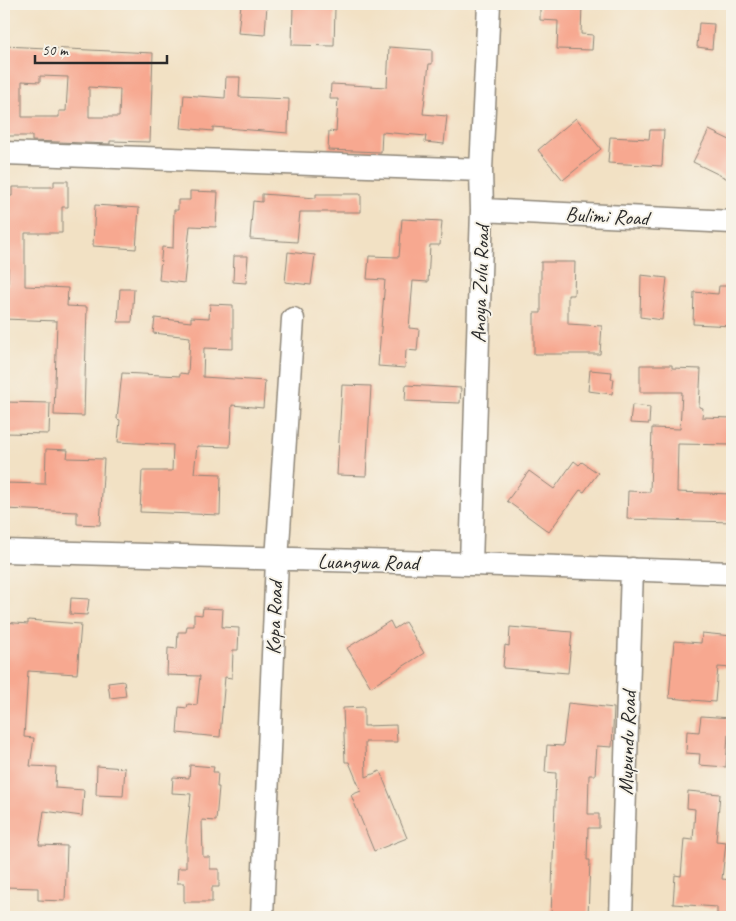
<svg xmlns="http://www.w3.org/2000/svg" width="736" height="921" viewBox="0 0 736 921" font-family="Caveat,sans-serif">
<style>
.building{fill:#f7a890;fill-rule:evenodd}
.lines{fill:none;stroke-linecap:round;stroke-linejoin:round}
.minor-casing{stroke:#8e8678;stroke-width:25}
.minor{stroke:#fff;stroke-width:22}
.labels{text-anchor:middle;stroke-width:4;stroke-linejoin:round;paint-order:stroke}
.street-label{font-size:21px;fill:#2b2b2b;stroke:#f7f3e8}
</style>
<rect width="100%" height="100%" fill="#f7f3e8"/>
<filter id="ink" filterUnits="userSpaceOnUse"><feTurbulence type="fractalNoise" baseFrequency=".02" numOctaves="2"/><feDisplacementMap in="SourceGraphic" scale="10" xChannelSelector="R" yChannelSelector="G"/><feConvolveMatrix kernelMatrix="1 2 1 2 8 2 1 2 1" color-interpolation-filters="sRGB"/></filter>
<filter id="wash" filterUnits="userSpaceOnUse"><feTurbulence type="fractalNoise" baseFrequency=".0096" numOctaves="4" result="noise"/><feDisplacementMap in="SourceGraphic" scale="20" xChannelSelector="R" yChannelSelector="G"/><feGaussianBlur stdDeviation="1.12" result="paint"/><feColorMatrix in="noise" values="0 0 0 0 0 0 0 0 0 0 0 0 0 0 0 0 0 1.4 0 .05"/><feComposite in="paint" operator="in"/></filter>
<g filter="url(#wash)">
<rect width="100%" height="100%" fill="#f2e1c4"/>
<g id="blocks">
<path class="building" d="M241,4H267L265,35L238,33Z
M540,4H582L581,34L593,35L592,50L557,49L558,21L540,20Z
M293,6L335,8L334,46L292,45Z
M699,23L714,24L712,49L697,47Z
M4,46L153,53L150,142L110,141V144L32,141V136H4ZM40,76L68,77L66,111H59V117H22V81L40,82ZM89,87L120,89L119,117H89Z
M389,47L432,50V64H429L423,114L447,116L444,144L425,142L426,136L382,132L381,152L328,150L329,131L336,132L338,99H330L331,84L387,87Z
M226,77H240L239,97L289,99L288,133L213,127V131L181,128L184,95L225,98Z
M576,118L601,149L563,180L538,150Z
M650,130H664L662,166L608,163L610,137L649,139Z
M709,130L732,141V181L693,162Z
M54,181H68V207H62V233H25V286L68,288L67,306L87,307L84,416L54,415L57,321L4,319V285H8V238H4V196H12V187H54Z
M190,191L218,192L216,227L190,226L184,283L159,280L162,247L173,248L174,210H178V200H190Z
M262,194L316,198V194H361V212H300L297,242L250,239L253,201L262,202Z
M95,205L139,208L136,249L93,246Z
M402,219L442,221L440,245H430L428,282L413,281L409,328L419,329L417,351L406,350L405,368L378,366L385,280L367,279L369,256L399,257Z
M288,252L315,255L311,285L285,282Z
M234,256H248L246,283L233,282Z
M541,262H575L574,295H568V324L602,326L600,354H534V313H541Z
M641,275L667,278L662,320L640,317Z
M719,286H732V326L693,324L694,292L718,294Z
M120,289H134L132,322H118Z
M210,304L233,305V349L204,348L203,377L265,381L263,408L232,405L230,447L197,446L194,473L221,474L220,515L140,512L142,471H172L173,445L118,442L120,420L117,419L122,373L180,376V373L188,374L190,337L153,333L155,318L191,322V317L209,318Z
M640,365H672V368L701,369L699,407L703,408L702,417L732,418V445L678,444L677,492L732,494V522L627,519L628,491L650,492L652,428L680,429L682,392H640Z
M590,370L612,372L611,379H614L612,394L588,391Z
M342,385L371,386L366,476L337,475Z
M406,385L461,388L460,403L405,401Z
M4,402L50,403L49,434L4,433Z
M632,405L650,407L649,424L630,423Z
M46,449L68,450L67,458L104,459L100,525L77,524V512L4,509V483L45,484Z
M574,461L579,465L582,462L598,473L584,492L580,490L549,532L507,501L529,471L554,489Z
M71,598L89,599L87,615L70,614Z
M203,608L223,609L222,627L239,628L238,650H233L232,678L225,677L220,737L177,733L179,707L187,708L188,704L197,705L200,676L167,675L168,648L177,649L178,632H186L187,626H194V614L202,615Z
M28,620L81,624L77,674L28,671L24,737L34,738L30,766L56,767L55,788L84,790L82,816L44,811L39,845L67,846L65,901L38,900V888L4,887V622L28,624Z
M390,621L394,629L405,622L424,653L371,687L347,648Z
M510,627L572,632L568,673L503,668L505,645L509,646Z
M702,633L732,636V668L718,667L715,702L669,698L674,641L701,643Z
M124,681L126,696L110,698L108,683Z
M568,703L614,708L612,747L597,746L595,775H589L588,814H599V828H588L587,860H590L588,917H551L556,773L545,772L547,745L563,746Z
M364,707V726L396,725L397,742H365L366,777L380,771L407,838L374,851L351,795L361,791L349,762H345L343,708Z
M701,716L732,718V734H728L726,767L699,765L700,754L686,753L687,731L699,732Z
M190,765L214,767L213,772H218L217,787H219L216,821L202,820L203,857H210V869H219V887H212V902H184V883H177L178,868H186V841L191,794L172,793L173,777L189,778Z
M97,766L125,768L123,796L96,795Z
M688,791L720,794L716,841L726,842L722,879L732,880V917H717V907L673,904L675,875L681,876L684,839L693,840L695,809L687,808Z"/>
</g>
</g>
<g filter="url(#ink)">
<use href="#blocks" fill-opacity="0" stroke="#8e8678" stroke-width="1"/>
<g class="lines">
<g class="minor-casing">
<path id="minor" d="M4,153L481,170
M482,210L732,222
M4,551L471,564L732,573
M471,564L482,210L481,170L489,4
M262,917L277,560L293,319
M621,917L632,569"/>
</g>
<use href="#minor" class="minor"/>
</g>
</g>
<g class="labels">
<g class="street-label">
<text transform="translate(607 216) rotate(3)" y="7">Bulimi Road</text>
<text transform="translate(480 284) rotate(-88)" y="7">Anoya Zulu Road</text>
<text transform="translate(368 562) rotate(1)" y="7">Luangwa Road</text>
<text transform="translate(274 618) rotate(-88)" y="7">Kopa Road</text>
<text transform="translate(627 743) rotate(-88)" y="7">Mupundu Road</text>
</g>
</g>
<rect width="736" height="921" fill="none" stroke="#f7f3e8" stroke-width="20"/>
<path d="M35 55v8h132v-8" fill="none" stroke="#2b2b2b" stroke-width="2.5"/>
<text x="42" y="55" font-size="15" fill="#2b2b2b" stroke="#f7f3e8" stroke-width="4" paint-order="stroke">50 m</text>
</svg>
